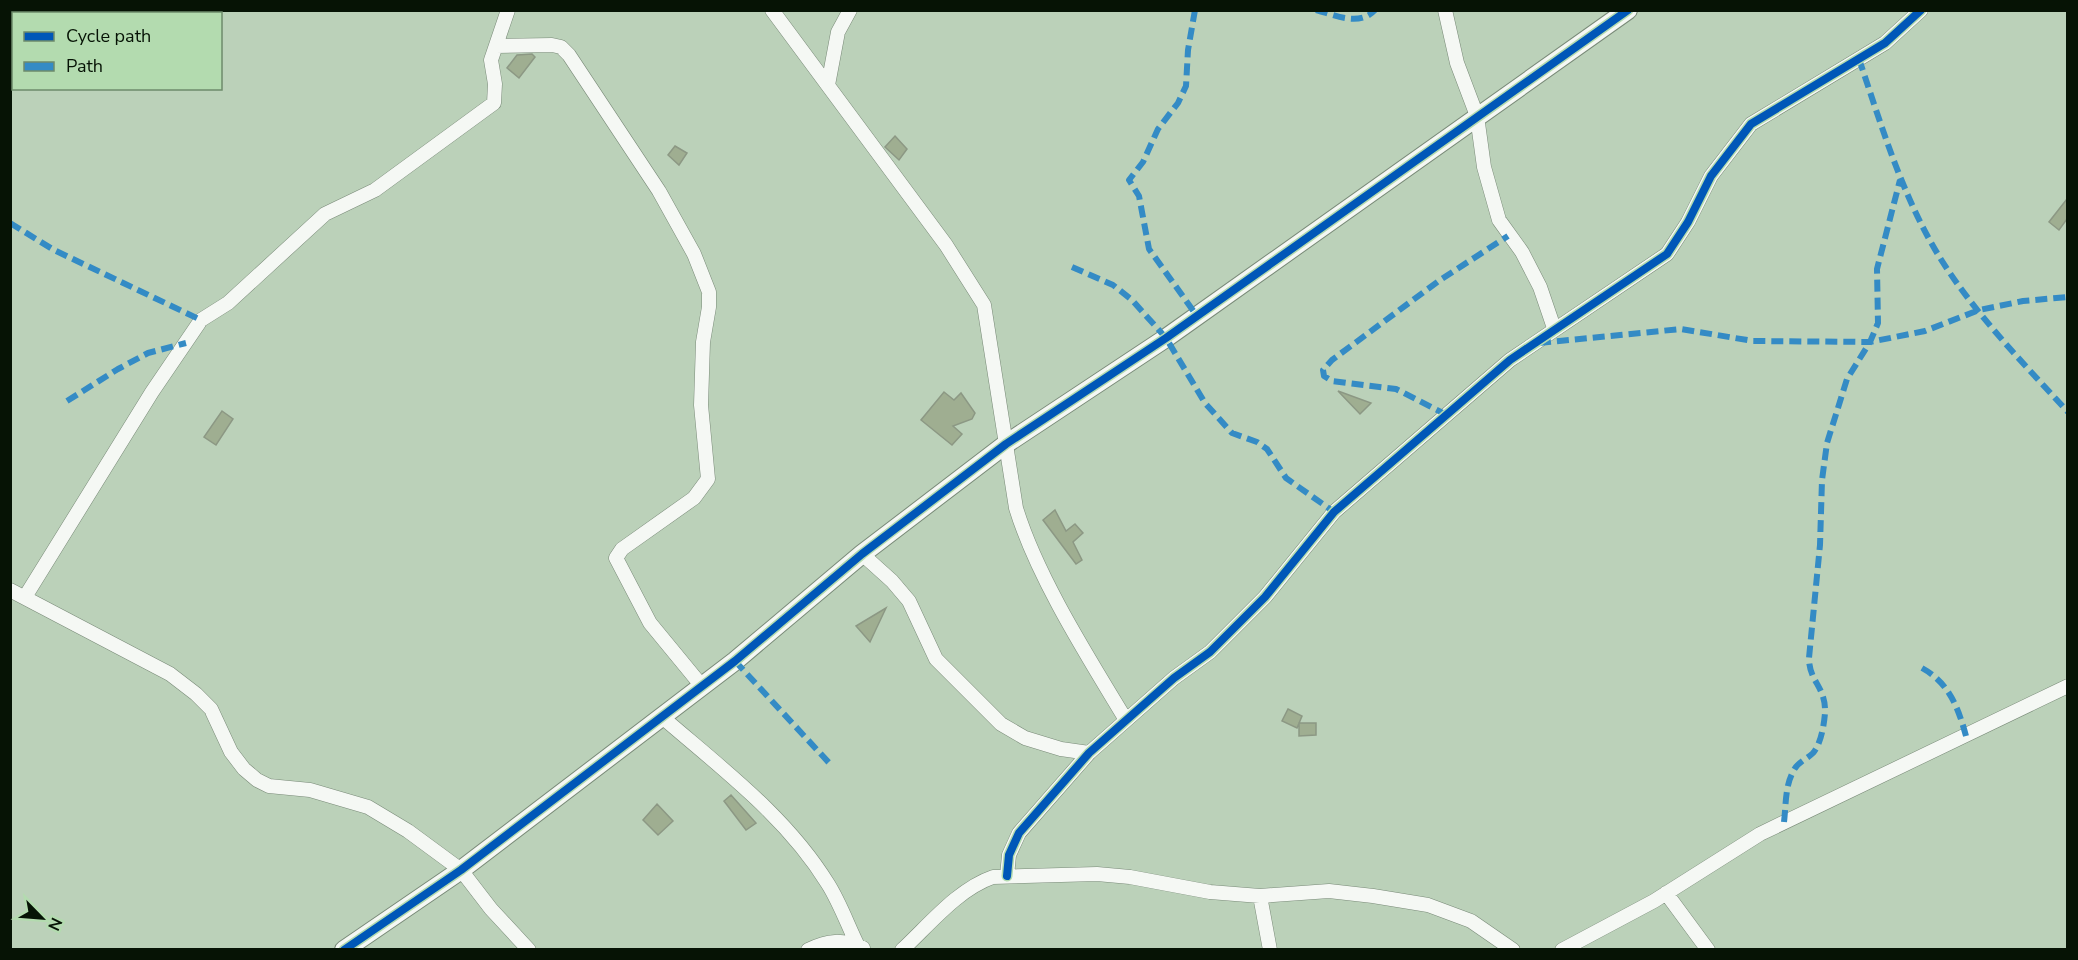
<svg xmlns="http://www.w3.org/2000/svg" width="2078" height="960" viewBox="0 0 2078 960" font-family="'Nunito Sans',sans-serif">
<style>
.building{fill:#9fae91;stroke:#8c9884;stroke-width:1.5}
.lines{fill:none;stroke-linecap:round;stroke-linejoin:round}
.minor-casing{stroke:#798a78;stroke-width:15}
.tertiary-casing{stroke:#798a78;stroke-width:20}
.minor{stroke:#f5f8f4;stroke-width:14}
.tertiary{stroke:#f5f8f4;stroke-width:18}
.quiet{stroke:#348bc5;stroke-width:6;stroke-dasharray:12 6;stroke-linecap:butt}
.cycleway-casing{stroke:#b3dbaf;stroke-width:11}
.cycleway{stroke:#0057b8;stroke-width:8}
</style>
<rect width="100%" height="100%" fill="#bbd1b9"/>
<path class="building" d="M532,54L535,57L519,78L507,68L517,55Z
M895,136L907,149L899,160L885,147Z
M675,146L687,153L679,165L668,155Z
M2067,199V219L2059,230L2049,222Z
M1338,391L1371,403L1360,414Z
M944,392L954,400L961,393L975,413L972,419L953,426L962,434L952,445L921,420Z
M222,411L233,419L216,445L204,437Z
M1055,510L1066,531L1075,524L1083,533L1073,542L1082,560L1076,564L1043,520Z
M886,608L870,642L856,626Z
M1288,709L1302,716L1297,728L1282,721Z
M1299,723H1316V735L1299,736Z
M731,795L756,823L746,830L724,801Z
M657,804L673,821L658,835L643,820Z"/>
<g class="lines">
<g class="minor-casing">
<path id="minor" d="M772,10L946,245L984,305L1016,508C1037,577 1088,657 1126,720
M1445,10L1457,63L1477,116L1484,167L1499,220L1522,252L1540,287L1554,328
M496,46L552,45L561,47L569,55L659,191L694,254L709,292V307L703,342L701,405L708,479L694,498L622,549L616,558L650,623L701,685
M828,85L838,32L850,10
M862,554L892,581L909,601L936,659L1001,724L1025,738L1061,749L1089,753
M10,590L170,674L196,694L211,709L231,752L244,769L257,780L269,786L310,790L368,807L408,831L461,870L491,909L529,950
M25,597L152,392L201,320L228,303L325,214L375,190L494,103L495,84L491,60L508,10
M661,716C721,768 786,816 828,884C840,903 848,926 858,946
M1007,876L1009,855L1019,833L1089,753L1174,678L1210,652L1265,597L1334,512L1510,360L1667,254L1688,222L1711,176L1751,124L1885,43L1921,10
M1666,893L1708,950
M1260,896L1270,950
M808,950C828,940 842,939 863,948
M902,950C929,925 958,889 993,877L1097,874L1130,877L1210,892L1260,896L1329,891L1373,896L1428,905L1471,921L1513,950
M1562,950L1654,901L1760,834L2068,686"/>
</g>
<g class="tertiary-casing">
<path id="tertiary" d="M344,950L461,870L735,661L862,554L1006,444L1166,338L1628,10"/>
</g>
<use href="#minor" class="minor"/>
<use href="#tertiary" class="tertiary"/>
<path class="quiet" d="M1195,10L1188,50L1186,86L1178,103L1158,129L1143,162L1129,180L1139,196L1149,249L1197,316
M1316,10C1335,15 1359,27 1375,10
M22,14V10
M10,59L14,51
M1859,59C1882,127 1903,199 1942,261C1977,316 2024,364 2068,412
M10,223L54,250L201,320
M1072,267L1113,285L1132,300L1166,338L1205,403L1232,433L1257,442L1267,449L1286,478L1334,512
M1539,343L1681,329L1753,341L1870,342L1925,331L1979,310L2023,301L2068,297
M67,401L118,369L148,353L186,343
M1447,415L1396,389L1332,381L1324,376L1323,370L1332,360L1440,280L1508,236
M735,661L831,765
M1922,668C1949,683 1958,707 1966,736
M1784,822C1786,806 1785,786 1793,772C1797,762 1806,760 1813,753C1821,744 1824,725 1825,713C1826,686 1809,682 1809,658L1820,545L1822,480L1827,443L1847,379L1870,342L1878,323L1877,269L1900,180"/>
<g class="cycleway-casing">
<path id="cycleway" d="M1007,876L1009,855L1019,833L1089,753L1174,678L1210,652L1265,597L1334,512L1510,360L1667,254L1688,222L1711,176L1751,124L1885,43L1921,10
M344,950L461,870L735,661L862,554L1006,444L1166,338L1628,10"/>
</g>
<use href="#cycleway" class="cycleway"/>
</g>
<rect width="2078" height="960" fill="none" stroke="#061305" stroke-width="24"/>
<rect x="12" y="12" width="210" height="78" fill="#b3dbaf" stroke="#6e8b6b" stroke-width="1.5"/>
<rect x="24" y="32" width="30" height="9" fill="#0057b8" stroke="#6e8b6b" stroke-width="1.5"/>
<text x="66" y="42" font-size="18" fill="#061305">Cycle path</text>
<rect x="24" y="62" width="30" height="9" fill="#348bc5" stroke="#6e8b6b" stroke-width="1.5"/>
<text x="66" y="72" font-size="18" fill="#061305">Path</text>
<g transform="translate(42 918) rotate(115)" stroke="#b3dbaf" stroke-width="4.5" paint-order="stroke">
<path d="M0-4.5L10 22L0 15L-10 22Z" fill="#061305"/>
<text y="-9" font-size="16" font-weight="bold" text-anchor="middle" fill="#061305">N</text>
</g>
</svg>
